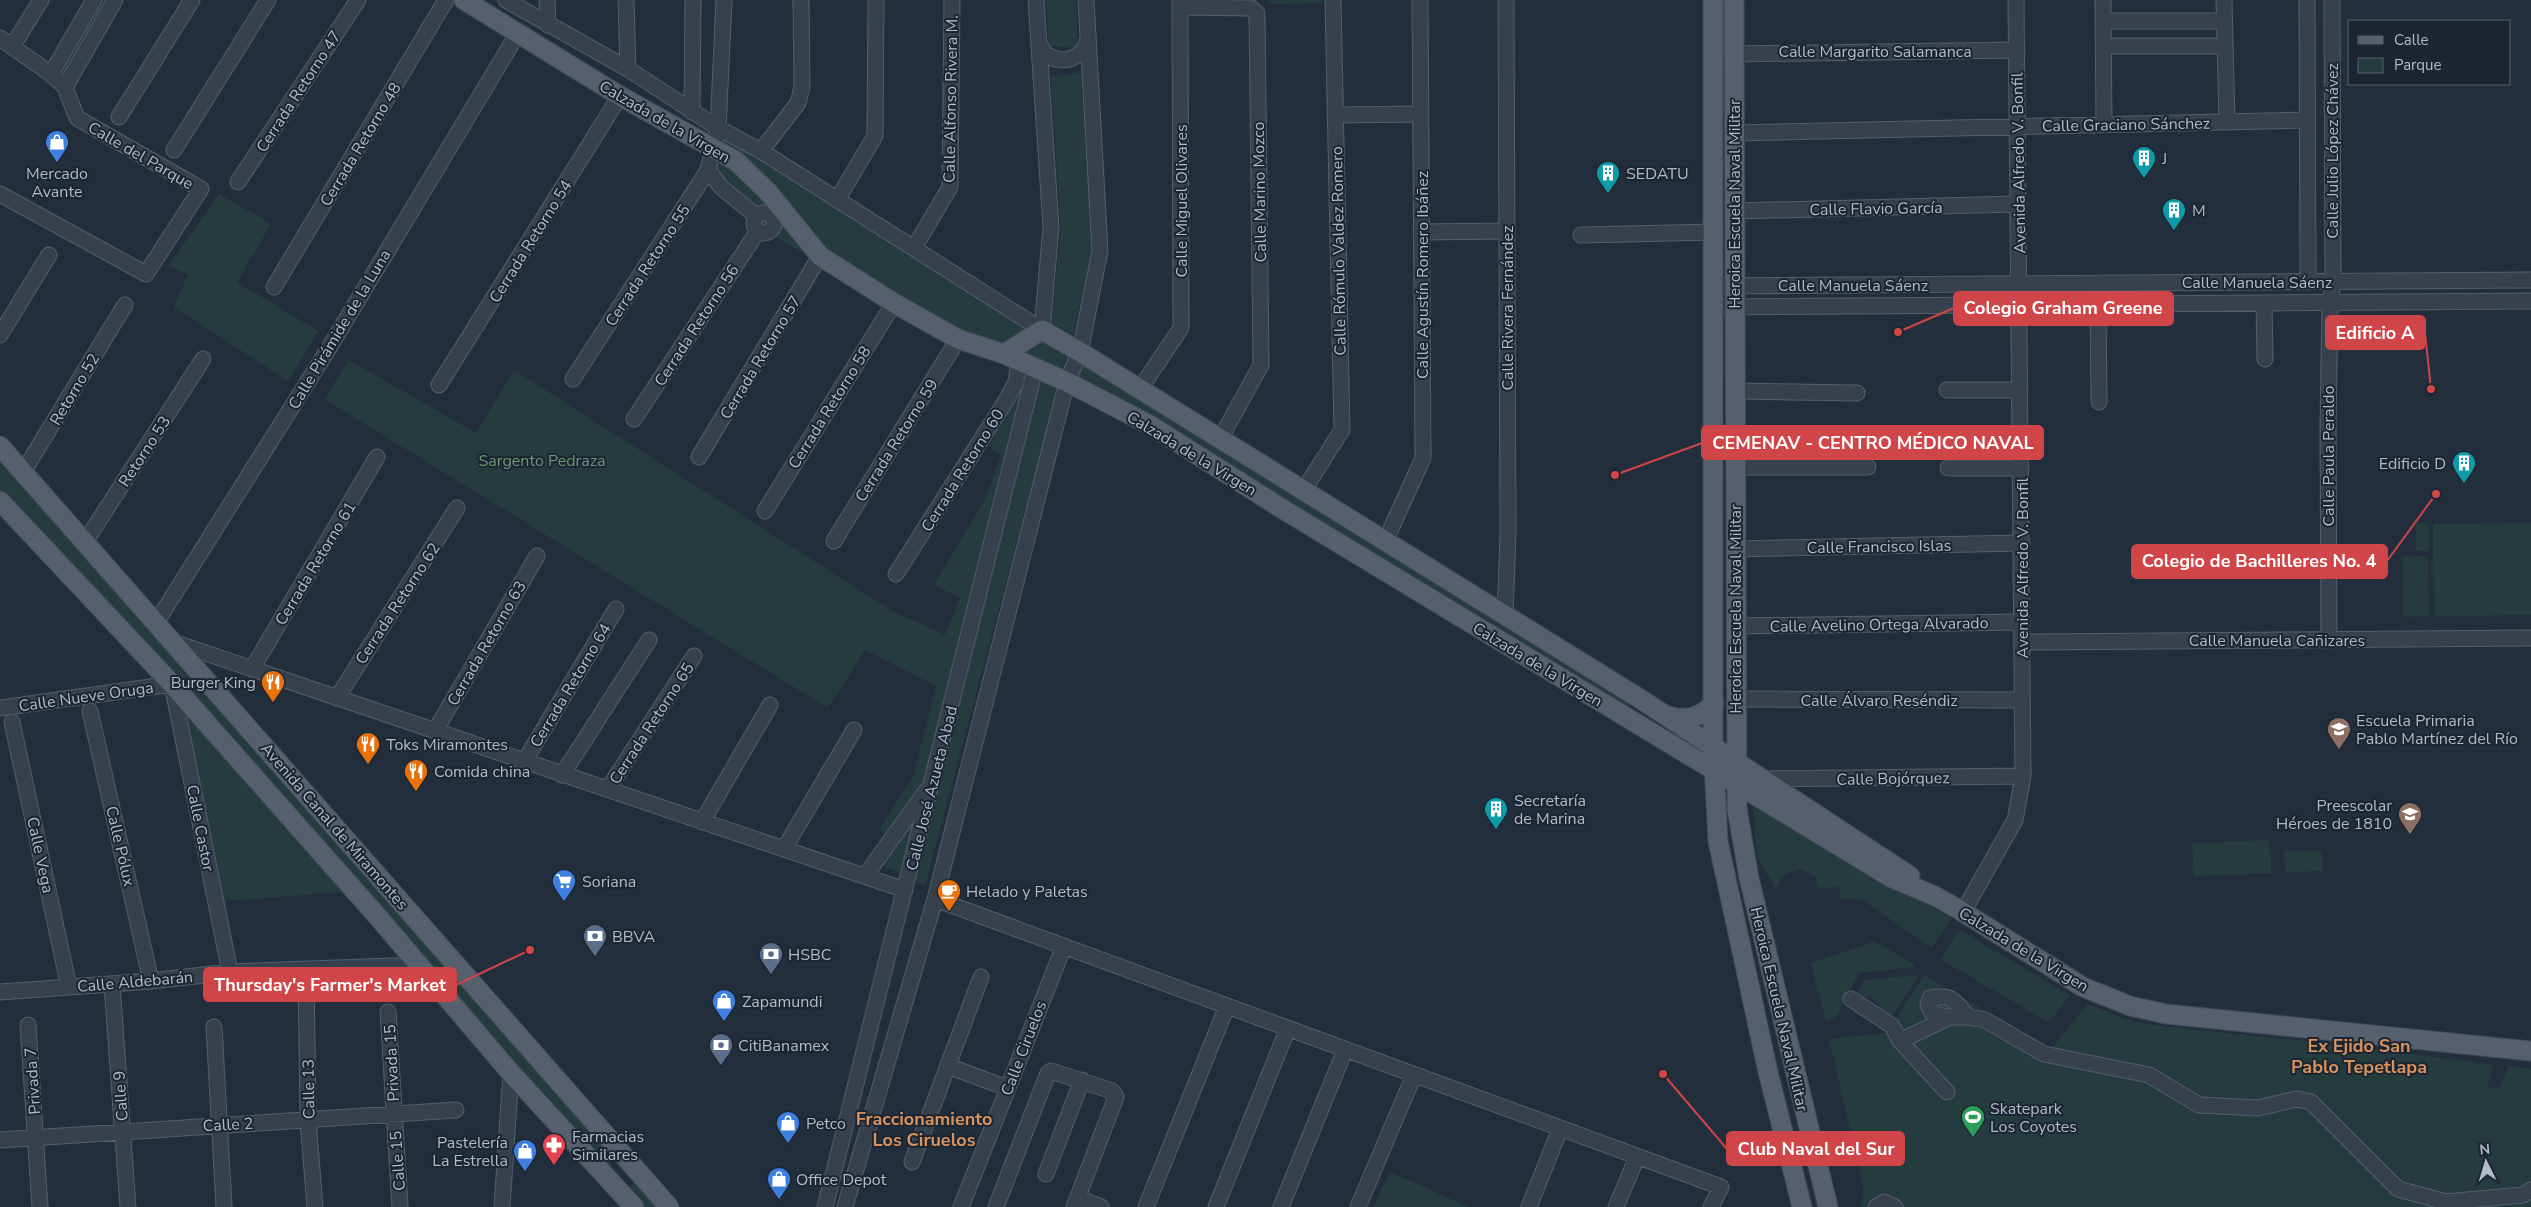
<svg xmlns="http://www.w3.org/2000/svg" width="2531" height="1207" viewBox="0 0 2531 1207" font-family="'Nunito Sans',sans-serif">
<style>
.green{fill:#253c3e}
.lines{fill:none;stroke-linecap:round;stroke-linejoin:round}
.minor-casing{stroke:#555e6b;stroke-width:17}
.major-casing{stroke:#404956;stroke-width:21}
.minor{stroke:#37404d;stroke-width:15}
.major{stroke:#555f6d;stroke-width:19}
.labels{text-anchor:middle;stroke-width:4;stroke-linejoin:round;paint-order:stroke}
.street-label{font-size:16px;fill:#b2bbc9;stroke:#1c2532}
.poi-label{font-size:16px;fill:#b2bbc9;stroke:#1c2532;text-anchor:start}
.park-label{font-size:16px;fill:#699a74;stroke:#1c2532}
.neighbourhood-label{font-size:18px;font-weight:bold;fill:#d7925f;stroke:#1c2532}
.leader{fill:none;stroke:#cf4548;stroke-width:2}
.callout-dot{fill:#cf4548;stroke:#1c2532;stroke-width:2}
.callout{fill:#cf4548;stroke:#cf4548;stroke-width:2}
.callout-label{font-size:18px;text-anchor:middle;font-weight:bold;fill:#fff}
</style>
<rect width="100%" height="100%" fill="#232e3d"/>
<path class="green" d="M101,0H110L65,76L59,72Z
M1046,0H1076L1078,48L1049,46Z
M1268,0H1322V3L1271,4Z
M1081,72L1092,251L1073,335L1051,323L1061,230L1051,77Z
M718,135L1031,328L1003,346L955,329L825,250L714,142Z
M714,154L756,187L809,257L761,228L751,202L727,184L711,161Z
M219,194L271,224L237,282L318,331L288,381L174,307L188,275L169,265Z
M1043,339L1071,354L1062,371L1021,353Z
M349,360L476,433L514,370L894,612L945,635L960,598L934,585L984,501L1001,455L989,446L1024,387L1023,373L1058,386L925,886L869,858L886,835L880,828L913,777L936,686L865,650L828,708L324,399Z
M1083,361L1631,701L1627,708L1151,418L1076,379Z
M0,454L617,1159L606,1166L0,489Z
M2531,523V615L2434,616L2433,524Z
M2416,524H2429V551H2416Z
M2428,556L2429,616L2403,617L2402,557Z
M179,701L344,892L222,901Z
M1752,799L1951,918L1932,948L1861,899H1841L1839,887L1819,888L1815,876L1802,869C1787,873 1782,875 1776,889L1757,857Z
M2270,840L2271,873L2194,876L2192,843Z
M2322,850L2323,871L2285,872L2284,851Z
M1959,930L2070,995L2051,1020L2046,1021L1940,959Z
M1875,941L1915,965L1914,967L1859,973L1835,1019L1826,1021L1811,963Z
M1919,975L1892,1017L1870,996L1856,998L1864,980Z
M1924,975L2051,1049L2088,1004L2131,1021L2152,1025L2363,1047L2493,1065L2487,1087L2500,1088L2508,1066L2531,1069V1207H1862L1863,1184L1829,1039L1887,1033Z
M1390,1172L1469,1207H1373Z
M636,1181L658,1207H641L627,1189Z"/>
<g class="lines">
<g class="minor-casing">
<path id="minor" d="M506,0L628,69L718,128L761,151L1042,330L1051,227L1036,0
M547,0L548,25
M626,0L628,69
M2103,0L2104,124
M2224,0L2227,122
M2307,0L2308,282
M1180,7L1251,8L1257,13L1261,365L1220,439
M2103,21H2224
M0,38L51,74L65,87L77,118L201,189L146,274L0,194
M1039,42C1047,68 1083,65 1088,38
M2104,46H2225
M12,47L41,0
M1734,54L2017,50
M51,74L94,0
M65,87L115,0
M692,112L693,0
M1335,115L1421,114
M119,117L192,0
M1734,133L2307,120
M174,150L268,0
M761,151L798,103L802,87L801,0
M708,170L721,187L756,216
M238,182L358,0
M837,200L875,136L876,0
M1734,211L2018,204
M754 223a10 10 0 1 1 20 0a10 10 0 1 1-20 0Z
M1421,232L1507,231
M1581,235L1714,232
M914,248L950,187L952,0
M1714,286L2531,280
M274,287L446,0
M2264,303L2265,359
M2098,304L2099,402
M1714,307L2531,301
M0,335L49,255
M573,379L708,170L718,128L724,0
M439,385L620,96
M1140,389L1181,328L1180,0
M1947,390H2020
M1735,391L1857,393
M634,419L758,231
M699,457L820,256
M1735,467H1868
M1948,468H2021
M23,472L125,305
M1303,491L1342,430L1333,0
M765,511L894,303
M834,541L958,339
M85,542L203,359
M1385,542L1423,458L1420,0
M1735,549L2022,543
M896,574L1007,399L1016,382L1019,362
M1505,616L1508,534L1506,0
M156,623L329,348L518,33
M1735,626L2022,622
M2329,639L2328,425L2330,302L2333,281L2332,0
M173,642L905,890
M2022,642L2531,638
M252,669L377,457
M337,698L457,508
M1735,699L2022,700
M0,708L172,684L230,972
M90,711L151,981
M12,722L69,987
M435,731L537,556
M524,762L616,609
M562,775L649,640
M1764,779L2023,776
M608,789L694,656
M702,822L770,705
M784,849L854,730
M865,876L927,790
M935,899L1721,1187L1711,1207
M1963,912L2015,820L2023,776L2016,0
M306,970L308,1120L315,1207
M112,984L128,1207
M0,992L151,981L230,972L419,965
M1851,999L1892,1026L1900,1041L1950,1017H1968C1955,1001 1952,994 1930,998L1928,1005L1933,1014L1950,1017
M388,1012L400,1207
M1968,1017L1985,1020L2044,1054L2149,1075L2199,1105L2258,1108L2297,1099L2311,1102L2398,1189L2446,1202L2523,1195L2531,1190
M28,1025L40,1207
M214,1027L224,1207
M1900,1041L1947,1092
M948,1066L1007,1088
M0,1140L456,1110
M912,1162L981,977
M1046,1174L1082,1080
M1078,1198L1101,1207
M502,1207L511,1073
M825,1207L1035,369
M845,1207L935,899L1067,382L1080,352L1100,251L1086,0
M961,1207L1064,946
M996,1207L1048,1073L1051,1071L1112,1091L1116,1097L1074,1207
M1146,1207L1227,1006
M1216,1207L1288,1028
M1281,1207L1345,1050
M1358,1207L1414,1075
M1529,1207L1560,1129
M1616,1207L1637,1157
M1876,1207L1884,1202L1895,1207"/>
</g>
<g class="major-casing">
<path id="major" d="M464,0L620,96L736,161L769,193L820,256L894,303L958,339L1004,354L1067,382L1150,425L1289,513L1892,878L1935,896L1963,912L2083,987L2130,1006L2166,1014L2531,1051
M1713,0V747L1718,841L1768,1072L1802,1207
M1734,0L1737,809L1749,878L1828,1207
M1004,354L1042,330L1080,352L1642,700L1910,876
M0,446L669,1207
M0,501L172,684L378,917L511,1073L634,1207
M1668,716C1686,721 1701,718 1714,703"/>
</g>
<use href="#minor" class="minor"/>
<use href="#major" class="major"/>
</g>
<defs>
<g id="shop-pin" transform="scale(1.25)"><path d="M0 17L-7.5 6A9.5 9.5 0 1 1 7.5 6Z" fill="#3f7fe0" stroke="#1c2532"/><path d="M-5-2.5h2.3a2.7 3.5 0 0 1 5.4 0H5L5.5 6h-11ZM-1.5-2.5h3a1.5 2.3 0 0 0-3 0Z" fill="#fff"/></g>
<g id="building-pin" transform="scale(1.25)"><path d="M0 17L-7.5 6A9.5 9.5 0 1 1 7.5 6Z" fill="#0f9aa8" stroke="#1c2532"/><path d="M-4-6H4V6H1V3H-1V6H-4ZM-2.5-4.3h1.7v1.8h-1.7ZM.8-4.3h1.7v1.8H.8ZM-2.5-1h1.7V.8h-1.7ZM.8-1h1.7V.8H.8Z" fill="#fff"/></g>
<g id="restaurant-pin" transform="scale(1.25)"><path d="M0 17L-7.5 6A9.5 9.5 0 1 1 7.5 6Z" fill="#e8710a" stroke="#1c2532"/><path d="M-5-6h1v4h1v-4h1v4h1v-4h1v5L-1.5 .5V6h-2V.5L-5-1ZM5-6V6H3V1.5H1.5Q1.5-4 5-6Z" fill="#fff"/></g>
<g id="school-pin" transform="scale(1.25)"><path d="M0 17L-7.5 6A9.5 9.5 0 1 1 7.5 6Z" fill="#8d6e63" stroke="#1c2532"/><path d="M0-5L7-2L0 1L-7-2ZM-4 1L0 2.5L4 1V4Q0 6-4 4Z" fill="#fff"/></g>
<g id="supermarket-pin" transform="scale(1.25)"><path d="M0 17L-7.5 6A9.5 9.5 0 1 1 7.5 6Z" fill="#3f7fe0" stroke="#1c2532"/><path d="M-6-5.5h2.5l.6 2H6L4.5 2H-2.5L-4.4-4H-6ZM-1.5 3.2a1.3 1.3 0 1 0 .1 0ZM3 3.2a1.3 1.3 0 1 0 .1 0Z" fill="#fff"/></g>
<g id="cafe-pin" transform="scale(1.25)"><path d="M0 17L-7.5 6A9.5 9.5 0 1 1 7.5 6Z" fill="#e8710a" stroke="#1c2532"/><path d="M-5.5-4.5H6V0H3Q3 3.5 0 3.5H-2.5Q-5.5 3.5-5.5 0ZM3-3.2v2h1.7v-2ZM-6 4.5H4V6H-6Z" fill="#fff"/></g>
<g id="bank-pin" transform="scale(1.25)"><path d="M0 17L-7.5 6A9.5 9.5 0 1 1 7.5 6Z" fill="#5c6f8a" stroke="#1c2532"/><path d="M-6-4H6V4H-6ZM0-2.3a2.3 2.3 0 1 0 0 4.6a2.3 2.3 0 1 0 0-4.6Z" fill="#fff"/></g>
<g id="stadium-pin" transform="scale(1.25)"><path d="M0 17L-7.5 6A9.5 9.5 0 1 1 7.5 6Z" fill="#2e9e5b" stroke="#1c2532"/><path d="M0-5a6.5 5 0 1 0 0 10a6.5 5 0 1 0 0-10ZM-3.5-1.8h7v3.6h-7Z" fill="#fff"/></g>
<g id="pharmacy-pin" transform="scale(1.25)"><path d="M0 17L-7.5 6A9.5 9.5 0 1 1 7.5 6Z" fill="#e0444e" stroke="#1c2532"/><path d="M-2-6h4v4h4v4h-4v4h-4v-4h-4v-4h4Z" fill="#fff"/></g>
</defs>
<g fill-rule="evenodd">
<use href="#shop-pin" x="57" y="142"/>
<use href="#building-pin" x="2144" y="158"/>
<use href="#building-pin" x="1608" y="173"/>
<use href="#building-pin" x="2174" y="210"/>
<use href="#building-pin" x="2464" y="463"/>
<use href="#restaurant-pin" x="273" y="682"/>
<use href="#school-pin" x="2339" y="729"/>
<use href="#restaurant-pin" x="368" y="744"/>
<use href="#restaurant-pin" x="416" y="771"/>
<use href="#building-pin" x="1496" y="809"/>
<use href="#school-pin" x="2410" y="814"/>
<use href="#supermarket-pin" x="564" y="881"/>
<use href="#cafe-pin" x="949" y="891"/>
<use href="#bank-pin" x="595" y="936"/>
<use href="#bank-pin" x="771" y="954"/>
<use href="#shop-pin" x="724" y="1001"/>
<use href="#bank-pin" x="721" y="1045"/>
<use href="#stadium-pin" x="1973" y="1117"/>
<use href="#shop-pin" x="788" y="1123"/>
<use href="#pharmacy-pin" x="554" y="1145"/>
<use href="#shop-pin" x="525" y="1151"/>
<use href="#shop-pin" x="779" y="1179"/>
</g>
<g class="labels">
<g class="street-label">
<text x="1875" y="57">Calle Margarito Salamanca</text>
<text transform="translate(298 91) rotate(-57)" y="6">Cerrada Retorno 47</text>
<text transform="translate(950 99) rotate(-89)" y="6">Calle Alfonso Rivera M.</text>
<text transform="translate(665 121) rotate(30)" y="6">Calzada de la Virgen</text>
<text transform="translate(2126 124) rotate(-1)" y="6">Calle Graciano Sánchez</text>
<text transform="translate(360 144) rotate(-59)" y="6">Cerrada Retorno 48</text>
<text transform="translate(2332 151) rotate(-90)" y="6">Calle Julio López Chávez</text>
<text transform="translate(141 155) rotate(30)" y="6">Calle del Parque</text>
<text transform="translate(2018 163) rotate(-91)" y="6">Avenida Alfredo V. Bonfil</text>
<text transform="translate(1259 192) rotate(-91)" y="6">Calle Marino Mozco</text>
<text transform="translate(1181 201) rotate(-90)" y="6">Calle Miguel Olivares</text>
<text transform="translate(1734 204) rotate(-90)" y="6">Heroica Escuela Naval Militar</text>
<text transform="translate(1876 208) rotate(-1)" y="6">Calle Flavio García</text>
<text transform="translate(530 241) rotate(-58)" y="6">Cerrada Retorno 54</text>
<text transform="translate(1338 251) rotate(-91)" y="6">Calle Rómulo Valdez Romero</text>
<text transform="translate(647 265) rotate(-57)" y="6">Cerrada Retorno 55</text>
<text transform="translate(1422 275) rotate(-90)" y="6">Calle Agustín Romero Ibáñez</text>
<text x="2257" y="288">Calle Manuela Sáenz</text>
<text x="1853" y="291">Calle Manuela Sáenz</text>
<text transform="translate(1507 308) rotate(-90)" y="6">Calle Rivera Fernández</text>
<text transform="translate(696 325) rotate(-57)" y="6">Cerrada Retorno 56</text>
<text transform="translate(339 329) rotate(-59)" y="6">Calle Pirámide de la Luna</text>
<text transform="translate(760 357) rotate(-59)" y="6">Cerrada Retorno 57</text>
<text transform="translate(74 389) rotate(-59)" y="6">Retorno 52</text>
<text transform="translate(829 407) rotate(-58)" y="6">Cerrada Retorno 58</text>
<text transform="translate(896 440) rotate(-58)" y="6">Cerrada Retorno 59</text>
<text transform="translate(144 451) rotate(-57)" y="6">Retorno 53</text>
<text transform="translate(1192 453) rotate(31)" y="6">Calzada de la Virgen</text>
<text transform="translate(2328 456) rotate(-90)" y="6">Calle Paula Peraldo</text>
<text transform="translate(962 470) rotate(-58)" y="6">Cerrada Retorno 60</text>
<text transform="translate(1879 546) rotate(-1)" y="6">Calle Francisco Islas</text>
<text transform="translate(315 563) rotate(-59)" y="6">Cerrada Retorno 61</text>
<text transform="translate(2022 568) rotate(-90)" y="6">Avenida Alfredo V. Bonfil</text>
<text transform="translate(397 603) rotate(-57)" y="6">Cerrada Retorno 62</text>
<text transform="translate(1735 609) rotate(-90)" y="6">Heroica Escuela Naval Militar</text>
<text transform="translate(1879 624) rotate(-1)" y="6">Calle Avelino Ortega Alvarado</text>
<text x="2277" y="646">Calle Manuela Cañizares</text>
<text transform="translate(486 643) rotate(-60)" y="6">Cerrada Retorno 63</text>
<text transform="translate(1538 664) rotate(31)" y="6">Calzada de la Virgen</text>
<text transform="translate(570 685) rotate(-59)" y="6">Cerrada Retorno 64</text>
<text transform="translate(86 696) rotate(-8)" y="6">Calle Nueve Oruga</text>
<text x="1879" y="706">Calle Álvaro Reséndiz</text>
<text transform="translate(651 723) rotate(-57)" y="6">Cerrada Retorno 65</text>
<text transform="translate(1893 778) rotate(-1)" y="6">Calle Bojórquez</text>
<text transform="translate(931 788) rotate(-76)" y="6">Calle José Azueta Abad</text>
<text transform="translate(335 826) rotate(49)" y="6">Avenida Canal de Miramontes</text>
<text transform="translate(201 828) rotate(79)" y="6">Calle Castor</text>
<text transform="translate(121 846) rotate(77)" y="6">Calle Pólux</text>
<text transform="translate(41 855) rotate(78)" y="6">Calle Vega</text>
<text transform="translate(2024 949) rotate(31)" y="6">Calzada de la Virgen</text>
<text transform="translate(135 981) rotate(-5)" y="6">Calle Aldebarán</text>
<text transform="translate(1780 1009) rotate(77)" y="6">Heroica Escuela Naval Militar</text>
<text transform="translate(1023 1048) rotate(-69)" y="6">Calle Ciruelos</text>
<text transform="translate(391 1063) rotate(-93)" y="6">Privada 15</text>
<text transform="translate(32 1081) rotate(-94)" y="6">Privada 7</text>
<text transform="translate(308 1089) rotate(-91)" y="6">Calle 13</text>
<text transform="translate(120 1096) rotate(-94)" y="6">Calle 9</text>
<text transform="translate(228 1124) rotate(-3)" y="6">Calle 2</text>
<text transform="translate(397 1161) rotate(-94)" y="6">Calle 15</text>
</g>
<g class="poi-label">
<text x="2162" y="164">J</text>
<text x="57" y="179" text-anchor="middle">Mercado<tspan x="57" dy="18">Avante</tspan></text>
<text x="1626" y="179">SEDATU</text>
<text x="2192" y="216">M</text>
<text x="2446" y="469" text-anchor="end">Edificio D</text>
<text x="256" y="688" text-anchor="end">Burger King</text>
<text x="2356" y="726">Escuela Primaria<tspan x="2356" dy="18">Pablo Martínez del Río</tspan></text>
<text x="386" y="750">Toks Miramontes</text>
<text x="434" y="777">Comida china</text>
<text x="1514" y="806">Secretaría<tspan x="1514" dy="18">de Marina</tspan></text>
<text x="2392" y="811" text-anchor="end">Preescolar<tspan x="2392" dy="18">Héroes de 1810</tspan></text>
<text x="582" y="887">Soriana</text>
<text x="966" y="897">Helado y Paletas</text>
<text x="612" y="942">BBVA</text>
<text x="788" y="960">HSBC</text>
<text x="742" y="1007">Zapamundi</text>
<text x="738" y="1051">CitiBanamex</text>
<text x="1990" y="1114">Skatepark<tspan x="1990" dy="18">Los Coyotes</tspan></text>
<text x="806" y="1129">Petco</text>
<text x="572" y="1142">Farmacias<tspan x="572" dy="18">Similares</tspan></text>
<text x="508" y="1148" text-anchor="end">Pastelería<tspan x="508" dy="18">La Estrella</tspan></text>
<text x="796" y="1185">Office Depot</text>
</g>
<g class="park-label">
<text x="542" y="466">Sargento Pedraza</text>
</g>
<g class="neighbourhood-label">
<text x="2359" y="1052">Ex Ejido San<tspan x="2359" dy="21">Pablo Tepetlapa</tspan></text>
<text x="924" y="1125">Fraccionamiento<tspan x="924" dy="21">Los Ciruelos</tspan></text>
</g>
</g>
<path class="leader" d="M1898 332L1954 308M2431 389L2425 333M1615 475L1702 443M2436 494L2387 561M530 950L456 985M1663 1074L1727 1149"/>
<g class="callout-dot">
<circle cx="1898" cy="332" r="5"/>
<circle cx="2431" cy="389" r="5"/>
<circle cx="1615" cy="475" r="5"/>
<circle cx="2436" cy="494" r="5"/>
<circle cx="530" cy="950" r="5"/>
<circle cx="1663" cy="1074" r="5"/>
</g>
<g class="callout">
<rect x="1954" y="292" width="219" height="33" rx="5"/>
<rect x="2326" y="316" width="99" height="33" rx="5"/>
<rect x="1702" y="426" width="341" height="33" rx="5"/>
<rect x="2132" y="545" width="255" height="33" rx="5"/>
<rect x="204" y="968" width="252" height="33" rx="5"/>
<rect x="1727" y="1132" width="177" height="33" rx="5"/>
</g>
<g class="callout-label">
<text x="2063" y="314">Colegio Graham Greene</text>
<text x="2375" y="339">Edificio A</text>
<text x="1873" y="449">CEMENAV - CENTRO MÉDICO NAVAL</text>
<text x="2259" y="567">Colegio de Bachilleres No. 4</text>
<text x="330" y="991">Thursday's Farmer's Market</text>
<text x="1816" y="1155">Club Naval del Sur</text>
</g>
<rect x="2348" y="20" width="162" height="65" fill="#1c2532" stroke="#58616e"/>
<rect x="2358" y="36" width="25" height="8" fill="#555f6d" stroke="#58616e"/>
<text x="2394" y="45" font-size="15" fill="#b2bbc9">Calle</text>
<rect x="2358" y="58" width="25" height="15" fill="#253c3e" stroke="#58616e"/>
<text x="2394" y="70" font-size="15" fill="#b2bbc9">Parque</text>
<g transform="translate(2486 1162) rotate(355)" stroke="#1c2532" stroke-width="4" paint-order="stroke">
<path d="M0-4L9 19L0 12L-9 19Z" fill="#b2bbc9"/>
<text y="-8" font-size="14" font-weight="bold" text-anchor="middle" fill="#b2bbc9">N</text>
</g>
</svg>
